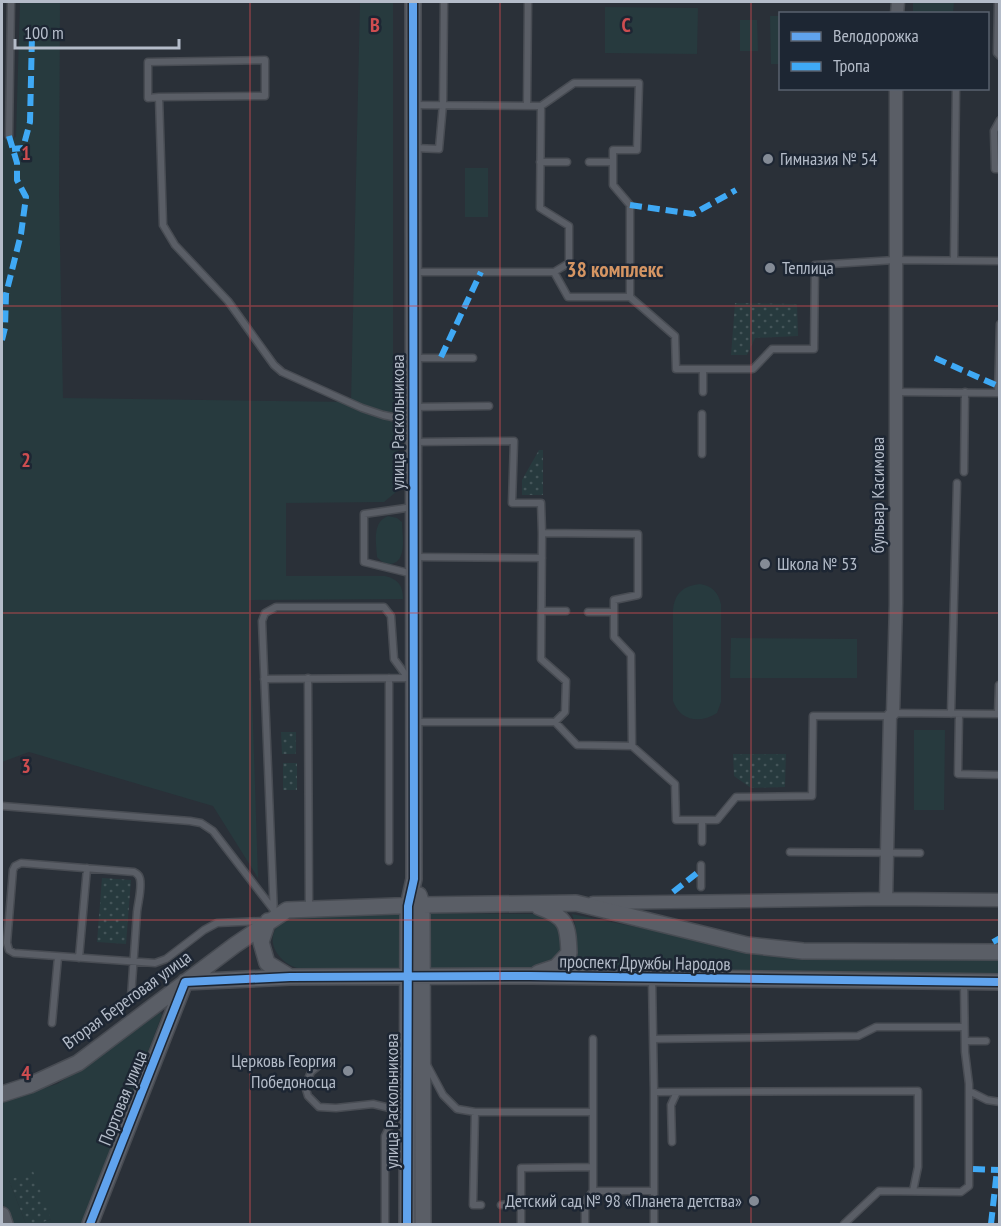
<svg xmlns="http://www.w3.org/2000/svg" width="1001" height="1226" viewBox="0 0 1001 1226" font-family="'PT Sans Narrow',sans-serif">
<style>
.grass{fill:#273a3e}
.park{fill:url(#park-dots)}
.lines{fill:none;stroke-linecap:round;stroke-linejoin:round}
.service-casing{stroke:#484c53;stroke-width:9}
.minor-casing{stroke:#484c53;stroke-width:15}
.tertiary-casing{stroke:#484c53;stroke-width:18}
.service{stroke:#5a5e66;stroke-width:6}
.minor{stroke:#5a5e66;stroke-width:12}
.tertiary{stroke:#5a5e66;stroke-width:15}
.quiet{stroke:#3fa9f5;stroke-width:6;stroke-dasharray:12 6;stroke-linecap:butt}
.cycleway-casing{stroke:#1d2633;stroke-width:11}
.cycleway{stroke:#60a3ed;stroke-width:8}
.grid{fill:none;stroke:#ce4d50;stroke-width:1.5;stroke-opacity:0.55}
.poi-dot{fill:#848b96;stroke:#1d2633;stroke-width:2}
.labels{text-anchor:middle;stroke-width:5;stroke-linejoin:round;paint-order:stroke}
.poi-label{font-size:18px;fill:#b4bcc9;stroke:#1d2633;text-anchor:start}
.street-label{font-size:18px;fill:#b4bcc9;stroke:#1d2633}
.quarter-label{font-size:21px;font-weight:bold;fill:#d59563;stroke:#1d2633}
.grid-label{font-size:20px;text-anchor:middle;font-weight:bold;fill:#ce4d50;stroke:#1d2633;stroke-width:5;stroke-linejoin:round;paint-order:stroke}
</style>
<defs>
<pattern id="park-dots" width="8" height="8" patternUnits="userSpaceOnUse" patternTransform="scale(1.5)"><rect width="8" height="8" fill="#273a3e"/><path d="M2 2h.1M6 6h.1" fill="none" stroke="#445559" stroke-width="1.8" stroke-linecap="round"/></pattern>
</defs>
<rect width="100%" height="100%" fill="#2a3038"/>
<path class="grass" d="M20,2H60L59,195L63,398L351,402L360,2H393V354L400,478L396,492L384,502L286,503V576H385C398,579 403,585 403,599L249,600L258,878L213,806L29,752L2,762V140L16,137Z
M913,2H954L953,13H913Z
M605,7L698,8L697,54L605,53Z
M770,16H780V64H771Z
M740,20H757L758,51H740Z
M465,168H488V217H465Z
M388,516L397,518L402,522C402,535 408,563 390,564C384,564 381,561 377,557C376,542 372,522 388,516Z
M700,584C712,586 718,592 721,604V702L717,713C700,724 680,721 673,701V610C675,593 683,586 700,584Z
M731,638L857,639V678H730Z
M914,730H945L944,810H914Z
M304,912L548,914L561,931L562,949L556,959L540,969L297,968C280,963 263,942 279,924C285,917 295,915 304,912Z
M572,914L789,958H1000L999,975L567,969C578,951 579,934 572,914Z
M159,1010L162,1015L82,1224H38L51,1219L9,1180L26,1224H10L2,1201V1101L57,1084L89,1064Z"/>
<path class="park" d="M735,303L797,304L798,336L755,338L747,355H731Z
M539,450H543V495H522V480Z
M281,732H296V754H282Z
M733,754H786L785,787L751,788L734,776Z
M283,763H297V790H283Z
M102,878L131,880L126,944L97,942Z
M33,1171L51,1219L38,1224H26L9,1180Z"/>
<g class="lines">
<g class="service-casing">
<path id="service" d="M998,2L997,53L1000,56
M159,97L148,98V62L265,60V96L159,97L163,225L175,245L228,301L274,365L282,372L362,408L383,415L412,421
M415,105L541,106
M527,106L528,2
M1000,120L994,131L995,169H1000
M9,136L11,2
M414,148L439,149L443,104L444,2
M540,162H567
M589,162H613
M954,260L956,88
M414,272H554L568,297H630L675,336L676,369H753L772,349H814L815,265L895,260L1000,261
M554,272L569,263V226L540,208L541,106L574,83H639L637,150H613V185L630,205V297
M414,358H473
M703,392V369
M896,392L998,393L1000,324
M413,407L489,406
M413,442L514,441L512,503H541L542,533
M702,454V414
M964,472L965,392
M414,557L542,558
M413,574L364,562V514L413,507
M541,611H566
M588,612H614
M308,678L309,908
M389,678V861
M264,679L410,678
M893,713L1000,714
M951,714L957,483
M959,714L958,774L1000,775
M998,714L999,685
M414,722H555L577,745L632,746L675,784L676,820H717L736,797L812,796L813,716H890
M555,722L565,712L566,681L541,659L542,533L638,534V595L614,600V637L631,655L632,746
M2,806L190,821L201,823L213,831L273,909
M702,842V820
M790,852L920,853
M701,887V865
M274,916L262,621L265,613L276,607H384L391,616L394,659L408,678
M79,958L87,868
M652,979L654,1092L918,1091V1167L913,1191
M131,997C133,969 135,940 137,912C138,902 142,889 140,879C139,874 137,874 134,872L21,863L15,866L13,870L7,943L9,950L14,953L155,963L166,959L204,930L217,923L264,921
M52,1023L58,957
M593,1039V1191H654
M653,1039L858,1036L876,1027H964
M965,1041H986
M323,1062L311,1072L305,1086L308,1096L319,1107L336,1108L373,1104L398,1110
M427,1065L443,1095L457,1109L475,1112
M969,1091L987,1100L1000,1102
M672,1142L671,1105L677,1092
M481,1205H473L475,1112H592
M501,1205L521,1203
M385,1224V1136L398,1110L401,1096
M521,1224V1168L593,1167
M585,1224V1202L593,1191
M654,1224V1092
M844,1224L879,1191L961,1192L969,1186V1084L965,1052L964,983"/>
</g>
<g class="minor-casing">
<path id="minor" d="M897,14L898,2
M886,899L890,716L893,713L896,604V88
M593,903L886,899L1000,900"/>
</g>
<g class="tertiary-casing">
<path id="tertiary" d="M419,895L422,905L423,1224
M268,921L261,942L267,963L290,977
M538,973L556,967L569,953C568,925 567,917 539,907
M2,1094L30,1085L78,1063L235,945L287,910L422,905L576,903L747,945L803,951L1000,952
M2,1215L5,1224
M90,1224L185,982L290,977L530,976L1000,982
M407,1224L408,906L414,879L413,2"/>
</g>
<use href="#service" class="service"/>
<use href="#minor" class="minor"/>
<use href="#tertiary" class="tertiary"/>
<path class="quiet" d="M12,149L23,148L30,122L32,35
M630,205L693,214L736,190
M2,340L5,328L6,294L21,234L26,197L17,180V163L9,136
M999,348H1000
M441,357L481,272
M935,358L998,386
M673,892L701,870
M993,942L1000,938
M973,1169L1000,1170
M991,1224L997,1170"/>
<g class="cycleway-casing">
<path id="cycleway" d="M90,1224L185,982L290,977L530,976L1000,982
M407,1224L408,906L414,879L413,2"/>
</g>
<use href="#cycleway" class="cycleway"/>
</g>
<path class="grid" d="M250,2V1224M500,2V1224M751,2V1224M2,306H1000M2,613H1000M2,920H1000"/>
<g class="poi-dot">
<circle cx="768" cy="159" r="6"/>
<circle cx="770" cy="268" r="6"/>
<circle cx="765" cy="564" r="6"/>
<circle cx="348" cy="1071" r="6"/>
<circle cx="754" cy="1201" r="6"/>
</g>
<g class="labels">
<g class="poi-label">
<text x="780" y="165">Гимназия № 54</text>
<text x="782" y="274">Теплица</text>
<text x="777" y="570">Школа № 53</text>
<text x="336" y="1067" text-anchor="end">Церковь Георгия<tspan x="336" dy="21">Победоносца</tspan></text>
<text x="742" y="1207" text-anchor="end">Детский сад № 98 «Планета детства»</text>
</g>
<g class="street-label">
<text transform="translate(398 422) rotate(-90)" y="6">улица Раскольникова</text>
<text transform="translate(878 495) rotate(-90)" y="6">бульвар Касимова</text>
<text transform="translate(645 963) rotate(1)" y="6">проспект Дружбы Народов</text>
<text transform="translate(127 1000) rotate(-36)" y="6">Вторая Береговая улица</text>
<text transform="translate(123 1098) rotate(-68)" y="6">Портовая улица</text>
<text transform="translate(392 1101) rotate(-90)" y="6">улица Раскольникова</text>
</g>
<g class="quarter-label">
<text x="615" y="277">38 комплекс</text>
</g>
</g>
<g class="grid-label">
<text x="375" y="32">B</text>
<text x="626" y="32">C</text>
<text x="26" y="160">1</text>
<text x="26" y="467">2</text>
<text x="26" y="773">3</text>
<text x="26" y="1080">4</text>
</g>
<rect width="1001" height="1226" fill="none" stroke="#b4bcc9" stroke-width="6"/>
<rect x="779" y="12" width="210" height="78" fill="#1d2633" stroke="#59626f" stroke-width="1.5"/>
<rect x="791" y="32" width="30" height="9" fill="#60a3ed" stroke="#59626f" stroke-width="1.5"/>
<text x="833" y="42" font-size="18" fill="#b4bcc9">Велодорожка</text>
<rect x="791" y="62" width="30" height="9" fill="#3fa9f5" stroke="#59626f" stroke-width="1.5"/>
<text x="833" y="72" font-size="18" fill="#b4bcc9">Тропа</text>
<path d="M15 39v9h164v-9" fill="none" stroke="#b4bcc9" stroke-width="3"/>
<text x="24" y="39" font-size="18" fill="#b4bcc9" stroke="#1d2633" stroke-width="4.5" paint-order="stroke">100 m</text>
</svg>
